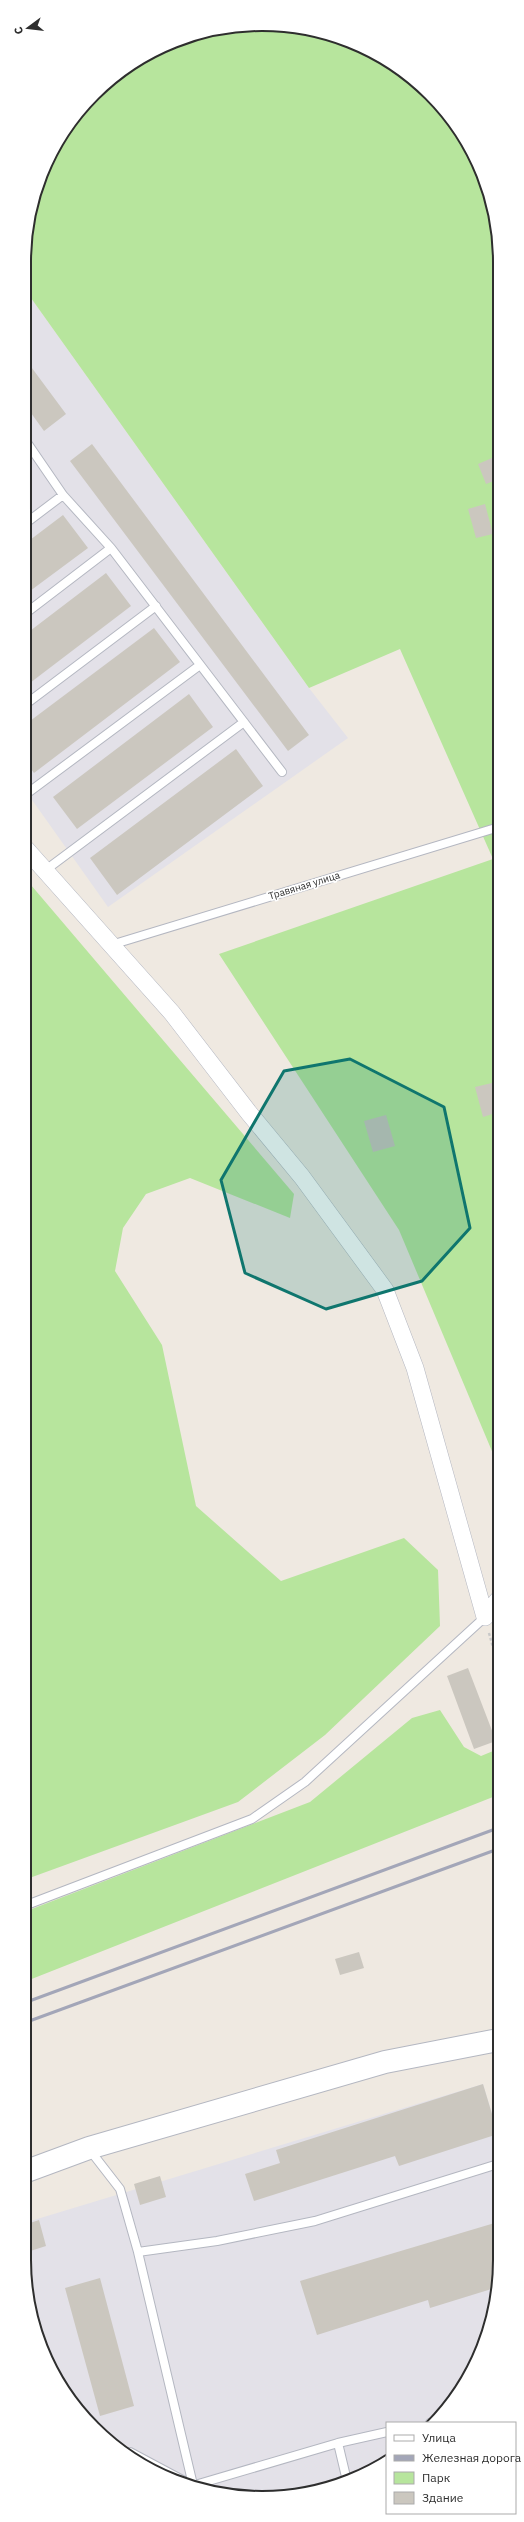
<svg xmlns="http://www.w3.org/2000/svg" width="524" height="2522" viewBox="0 0 524 2522" font-family="'IBM Plex Sans',sans-serif">
<style>
.industrial{fill:#e3e1e8}
.green{fill:#b7e59d}
.building{fill:#cbc7bf}
.lines{fill:none;stroke-linecap:round;stroke-linejoin:round}
.lane-casing{stroke:#b4b7c1;stroke-width:10}
.street-casing{stroke:#b4b7c1;stroke-width:18}
.secondary-casing{stroke:#b4b7c1;stroke-width:24}
.path{stroke:#c9c9c9;stroke-width:2.5;stroke-dasharray:3 2;stroke-linecap:butt}
.lane{stroke:#fff;stroke-width:8}
.street{stroke:#fff;stroke-width:17}
.secondary{stroke:#fff;stroke-width:22}
.rail{stroke:#a3a6b8;stroke-width:3}
.marked{fill:#0f766e;fill-opacity:0.2;stroke:#0f766e;stroke-width:3;stroke-linejoin:round}
.labels{text-anchor:middle;stroke-width:3.5;stroke-linejoin:round;paint-order:stroke}
.street-label{font-size:10px;fill:#2e2e2e;stroke:#fff}
.rim{fill:none;stroke:#2e2e2e;stroke-width:2}
</style>
<rect width="100%" height="100%" fill="#efe9e1"/>
<path class="industrial" d="M26,291L309,688L348,738L108,907L25,790Z
M483,2084L498,2133V2291L475,2365L431,2423H387V2457L338,2485L247,2498L171,2480L94,2428L42,2351L24,2260V2223Z"/>
<path class="green" d="M293,26L367,48L430,94L482,171L499,246V1455L494,1456L399,1230L219,954L493,859L400,649L309,688L26,291V231L56,143L117,73L200,32Z
M25,878L294,1194L290,1218L190,1178L146,1194L123,1228L115,1271L162,1345L196,1506L281,1581L404,1538L438,1570L440,1626L325,1735L238,1802L24,1880Z
M440,1710L464,1747L481,1756L498,1749V1795L24,1982V1912L310,1802L412,1718Z"/>
<path class="building" d="M26,360L66,414L44,431L26,406Z
M92,444L309,735L288,751L70,461Z
M499,455V479L486,484L478,464Z
M485,504L493,534L476,538L468,509Z
M63,515L88,548L26,594V543Z
M106,573L131,606L26,686V634Z
M154,628L180,662L34,773L25,761L26,724Z
M189,694L213,727L77,829L53,797Z
M236,749L263,786L117,895L90,858Z
M492,1083L499,1112L483,1117L475,1087Z
M386,1115L395,1146L373,1152L364,1121Z
M468,1668L496,1741L474,1749L447,1676Z
M359,1952L364,1968L340,1975L335,1959Z
M483,2084L498,2134L399,2166L395,2156L254,2201L245,2174L280,2163L276,2150Z
M160,2176L166,2197L140,2205L134,2184Z
M39,2220L46,2246L24,2253V2225Z
M498,2222V2287L430,2308L428,2300L317,2335L300,2281Z
M100,2278L134,2406L100,2416L65,2288Z"/>
<g class="lines">
<g class="lane-casing">
<path id="lane" d="M26,441L63,495L111,548L282,772
M26,523L63,495
M26,613L111,548
M26,704L156,606
M25,795L200,665
M47,869L244,722
M111,945L499,827
M24,1906L252,1819L305,1782L485,1617
M89,2149L120,2189L138,2252L193,2485
M138,2252L217,2241L315,2221L498,2164
M430,2423H431
M338,2443L347,2481
M130,2452L190,2484
M195,2485L338,2443L387,2432"/>
</g>
<g class="street-casing">
<path id="street" d="M25,848L172,1013L249,1113L302,1177L385,1290L415,1368L485,1617
M485,1617L498,1600"/>
</g>
<g class="secondary-casing">
<path id="secondary" d="M24,2172L89,2148L385,2062L498,2040"/>
</g>
<path class="path" d="M489,1633L498,1665"/>
<use href="#lane" class="lane"/>
<use href="#street" class="street"/>
<use href="#secondary" class="secondary"/>
<path class="rail" d="M24,2003L498,1828
M24,2023L498,1849"/>
</g>
<path class="marked" d="M350,1059L444,1107L470,1228L422,1281L326,1309L245,1273L221,1180L284,1071Z"/>
<g class="labels">
<g class="street-label">
<text transform="translate(304 885) rotate(-17)" y="4">Травяная улица</text>
</g>
</g>
<path d="M0 0H524V2522H0ZM262 31H262A231 231 0 0 1 493 262V2260A231 231 0 0 1 262 2491H262A231 231 0 0 1 31 2260V262A231 231 0 0 1 262 31Z" fill="#fff" fill-rule="evenodd"/>
<path class="rim" d="M262 31H262A231 231 0 0 1 493 262V2260A231 231 0 0 1 262 2491H262A231 231 0 0 1 31 2260V262A231 231 0 0 1 262 31Z"/>
<rect x="386" y="2422" width="130" height="92" fill="#ffffff" stroke="#ababab"/>
<rect x="394" y="2435" width="20" height="6" fill="#ffffff" stroke="#ababab"/>
<text x="422" y="2442" font-size="12" fill="#2e2e2e">Улица</text>
<rect x="394" y="2455" width="20" height="6" fill="#a3a6b8" stroke="#ababab"/>
<text x="422" y="2462" font-size="12" fill="#2e2e2e">Железная дорога</text>
<rect x="394" y="2472" width="20" height="12" fill="#b7e59d" stroke="#ababab"/>
<text x="422" y="2482" font-size="12" fill="#2e2e2e">Парк</text>
<rect x="394" y="2492" width="20" height="12" fill="#cbc7bf" stroke="#ababab"/>
<text x="422" y="2502" font-size="12" fill="#2e2e2e">Здание</text>
<g transform="translate(28 28) rotate(255)" stroke="#ffffff" stroke-width="3" paint-order="stroke">
<path d="M0-3L7 15L0 10L-7 15Z" fill="#2e2e2e"/>
<text y="-6" font-size="11" font-weight="bold" text-anchor="middle" fill="#2e2e2e">С</text>
</g>
</svg>
